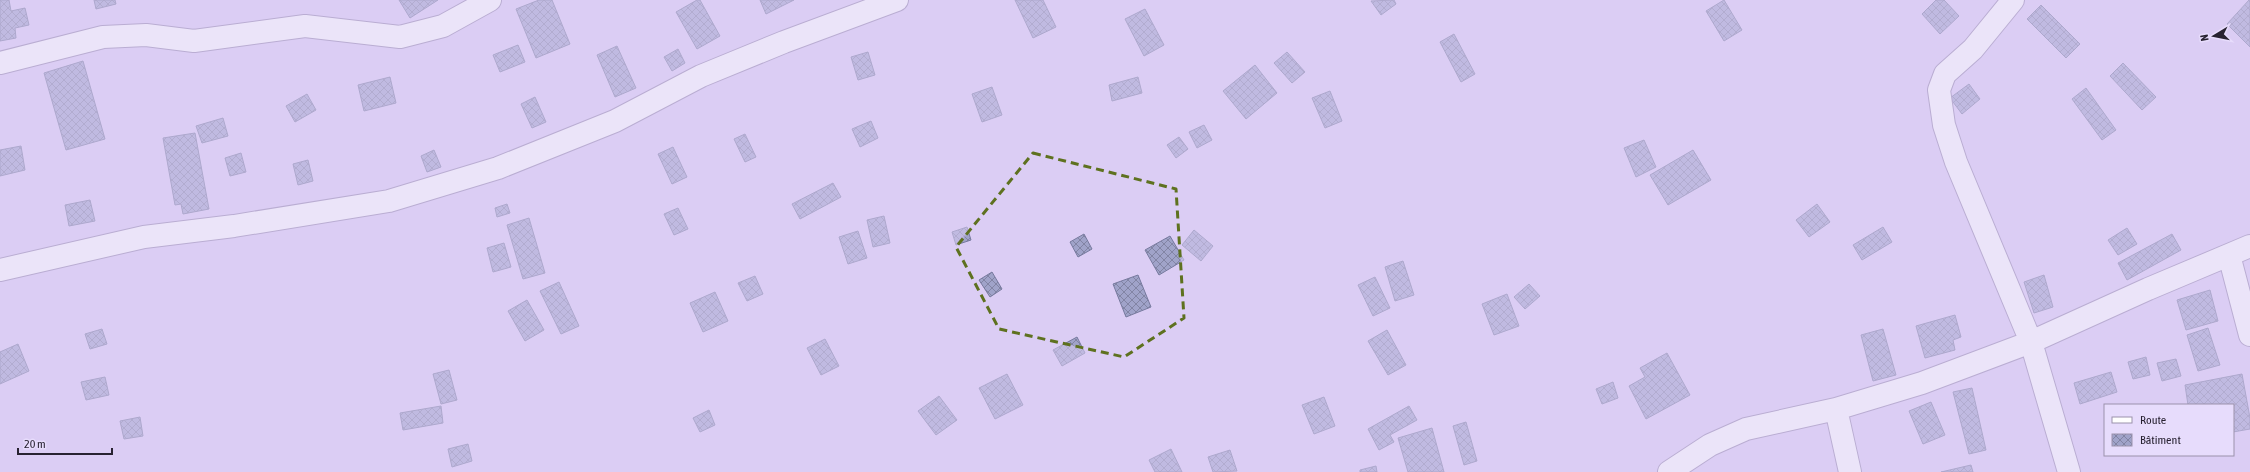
<svg xmlns="http://www.w3.org/2000/svg" width="2250" height="472" viewBox="0 0 2250 472" font-family="'Asap Condensed',sans-serif">
<style>
.building{fill:url(#building-cross-hatch);stroke:#777a9e}
.lines{fill:none;stroke-linecap:round;stroke-linejoin:round}
.street-casing{stroke:#9386aa;stroke-width:24}
.street{stroke:#fff;stroke-width:22}
.marked{fill:none;stroke:#5e711f;stroke-width:3;stroke-dasharray:8 5;stroke-linejoin:round}
</style>
<defs>
<pattern id="building-cross-hatch" width="8" height="8" patternUnits="userSpaceOnUse"><rect width="8" height="8" fill="#a0a3c9"/><path d="M0 0l8 8M0 8l8-8" fill="none" stroke="#8284a4"/></pattern>
</defs>
<rect width="100%" height="100%" fill="#dbcdf4"/>
<path class="building" d="M0,0H9L11,11L25,8L29,25L15,28L16,38L0,41Z
M94,0H115L116,4L96,9Z
M399,0H438L410,18Z
M539,0H552L570,44L536,58L516,9Z
M697,0H700L720,36L697,49L676,12Z
M760,0H794L766,14Z
M1015,0H1043L1056,27L1033,38Z
M1394,0L1396,4L1381,15L1371,1Z
M1724,0L1742,30L1724,41L1706,11Z
M1936,0H1944L1959,16L1940,34L1922,14Z
M2249,0H2250V47L2227,24Z
M2041,5L2080,44L2066,58L2027,19Z
M1145,9L1164,45L1144,56L1125,19Z
M1454,34L1475,74L1461,82L1440,42Z
M518,45L525,62L500,72L493,55Z
M617,46L636,88L615,97L597,55Z
M678,49L685,63L672,71L664,57Z
M868,52L875,75L858,80L851,57Z
M1287,52L1305,72L1292,83L1274,63Z
M83,61L105,139L66,150L44,73Z
M2123,63L2156,97L2142,110L2110,76Z
M1255,65L1277,93L1246,119L1223,91Z
M390,77L396,103L364,111L358,85Z
M1138,77L1142,93L1112,101L1109,85Z
M1969,84L1980,99L1962,114L1950,98Z
M992,87L1002,115L982,122L972,94Z
M2086,88L2116,130L2102,140L2072,99Z
M1330,91L1342,121L1325,128L1312,98Z
M307,94L316,110L295,122L286,106Z
M535,97L546,122L532,128L521,104Z
M223,118L228,136L202,143L196,126Z
M871,121L878,138L860,147L852,129Z
M1204,125L1212,140L1197,148L1189,132Z
M195,133L209,209L183,214L181,204L175,205L163,138Z
M745,134L756,157L745,162L734,139Z
M1179,137L1188,149L1176,158L1167,145Z
M1644,140L1656,167L1636,177L1624,148Z
M21,146L25,170L0,176V150Z
M673,147L687,177L672,184L658,154Z
M434,150L441,167L427,172L421,156Z
M1693,150L1711,180L1668,205L1650,175Z
M241,153L246,172L230,176L225,158Z
M308,160L313,181L298,185L293,164Z
M833,183L841,197L800,219L792,204Z
M90,200L95,221L69,226L65,205Z
M507,204L510,213L497,217L495,208Z
M1817,204L1830,222L1809,237L1796,220Z
M678,208L688,229L674,235L664,214Z
M884,216L890,243L873,247L867,220Z
M529,218L545,273L523,279L507,225Z
M967,227L971,240L956,245L952,232Z
M1883,227L1892,242L1862,260L1853,245Z
M2127,228L2137,244L2118,255L2108,240Z
M1194,230L1213,246L1201,261L1182,245Z
M858,231L867,258L848,264L839,237Z
M1084,234L1092,249L1078,257L1070,242Z
M2172,234L2181,250L2127,280L2118,263Z
M1170,236L1184,260L1159,275L1145,250Z
M504,243L511,267L493,272L487,248Z
M1403,261L1414,295L1395,301L1385,267Z
M992,272L1002,289L990,297L979,280Z
M1138,275L1151,307L1126,317L1113,284Z
M2044,275L2053,307L2034,313L2024,282Z
M755,276L763,294L747,301L738,283Z
M1375,277L1390,308L1373,316L1358,285Z
M559,282L579,326L561,334L540,291Z
M1529,284L1540,296L1525,309L1514,297Z
M2210,290L2218,321L2186,330L2177,300Z
M715,292L728,321L703,332L690,303Z
M1507,294L1519,326L1494,335L1482,304Z
M527,300L544,330L525,341L508,311Z
M1955,315L1961,337L1953,340L1955,350L1925,358L1916,326Z
M2208,328L2220,365L2198,371L2187,335Z
M102,329L107,344L90,349L85,334Z
M1883,329L1896,375L1873,381L1861,335Z
M1387,330L1406,365L1388,375L1368,341Z
M1077,337L1085,353L1062,366L1053,350Z
M825,339L839,366L821,375L807,348Z
M18,344L29,371L0,384V352Z
M1667,353L1690,395L1646,419L1629,386L1645,377L1640,368Z
M2146,357L2150,375L2133,379L2128,362Z
M2176,359L2181,376L2162,381L2157,363Z
M449,370L457,400L441,404L433,374Z
M2111,372L2117,392L2080,404L2074,383Z
M1007,374L1023,405L995,419L979,388Z
M2242,374L2250,418V429L2233,432V405H2188L2185,385Z
M105,377L109,395L86,400L81,382Z
M1613,382L1618,398L1602,404L1596,389Z
M1972,388L1986,450L1969,454L1953,392Z
M939,396L957,420L936,435L918,411Z
M1324,397L1335,426L1314,434L1302,405Z
M1931,402L1945,435L1923,444L1909,411Z
M441,406L443,423L403,430L400,413Z
M1409,406L1417,420L1390,435L1394,442L1379,450L1368,429Z
M709,410L715,425L700,432L693,418Z
M140,417L143,436L124,439L120,421Z
M1466,422L1477,461L1464,465L1453,426Z
M1432,428L1444,472H1408L1398,438Z
M468,444L472,461L452,467L448,449Z
M1171,449L1182,472H1155L1149,460Z
M1230,450L1237,471L1213,472L1208,457Z
M1971,465L1973,472H1941Z
M1376,466L1377,472H1360V470Z"/>
<g class="lines">
<g class="street-casing">
<path id="street" d="M2013,0L1973,49L1945,74L1939,90L1944,125L1956,162L2031,342L2069,472
M0,63L103,37L146,35L194,41L305,26L400,37L443,26L490,0
M2229,255L2250,335
M0,270L144,237L234,226L389,201L498,168L615,121L701,76L784,42L897,0
M1836,409L1850,472
M1669,472L1710,445L1746,429L1836,409L1922,383L2031,342L2148,289L2250,246"/>
</g>
<use href="#street" class="street"/>
</g>
<path d="M0 0H2250V472H0ZM1033,153L1176,189L1184,318L1124,357L999,329L956,247Z" fill="#dbcdf4" fill-opacity=".55" fill-rule="evenodd"/>
<path class="marked" d="M1033,153L1176,189L1184,318L1124,357L999,329L956,247Z"/>
<rect x="2104" y="404" width="130" height="52" fill="#e7dcfc" stroke="#9b92ab"/>
<rect x="2112" y="417" width="20" height="6" fill="#ffffff" stroke="#9b92ab"/>
<text x="2140" y="424" font-size="12" fill="#282231">Route</text>
<rect x="2112" y="434" width="20" height="12" fill="url(#building-cross-hatch)" stroke="#9b92ab"/>
<text x="2140" y="444" font-size="12" fill="#282231">Bâtiment</text>
<g transform="translate(2214 36) rotate(260)" stroke="#e7dcfc" stroke-width="3" paint-order="stroke">
<path d="M0-3L7 15L0 10L-7 15Z" fill="#282231"/>
<text y="-6" font-size="11" font-weight="bold" text-anchor="middle" fill="#282231">N</text>
</g>
<path d="M18 448v6h94v-6" fill="none" stroke="#282231" stroke-width="2"/>
<text x="24" y="448" font-size="12" fill="#282231" stroke="#e7dcfc" stroke-width="3" paint-order="stroke">20 m</text>
</svg>
